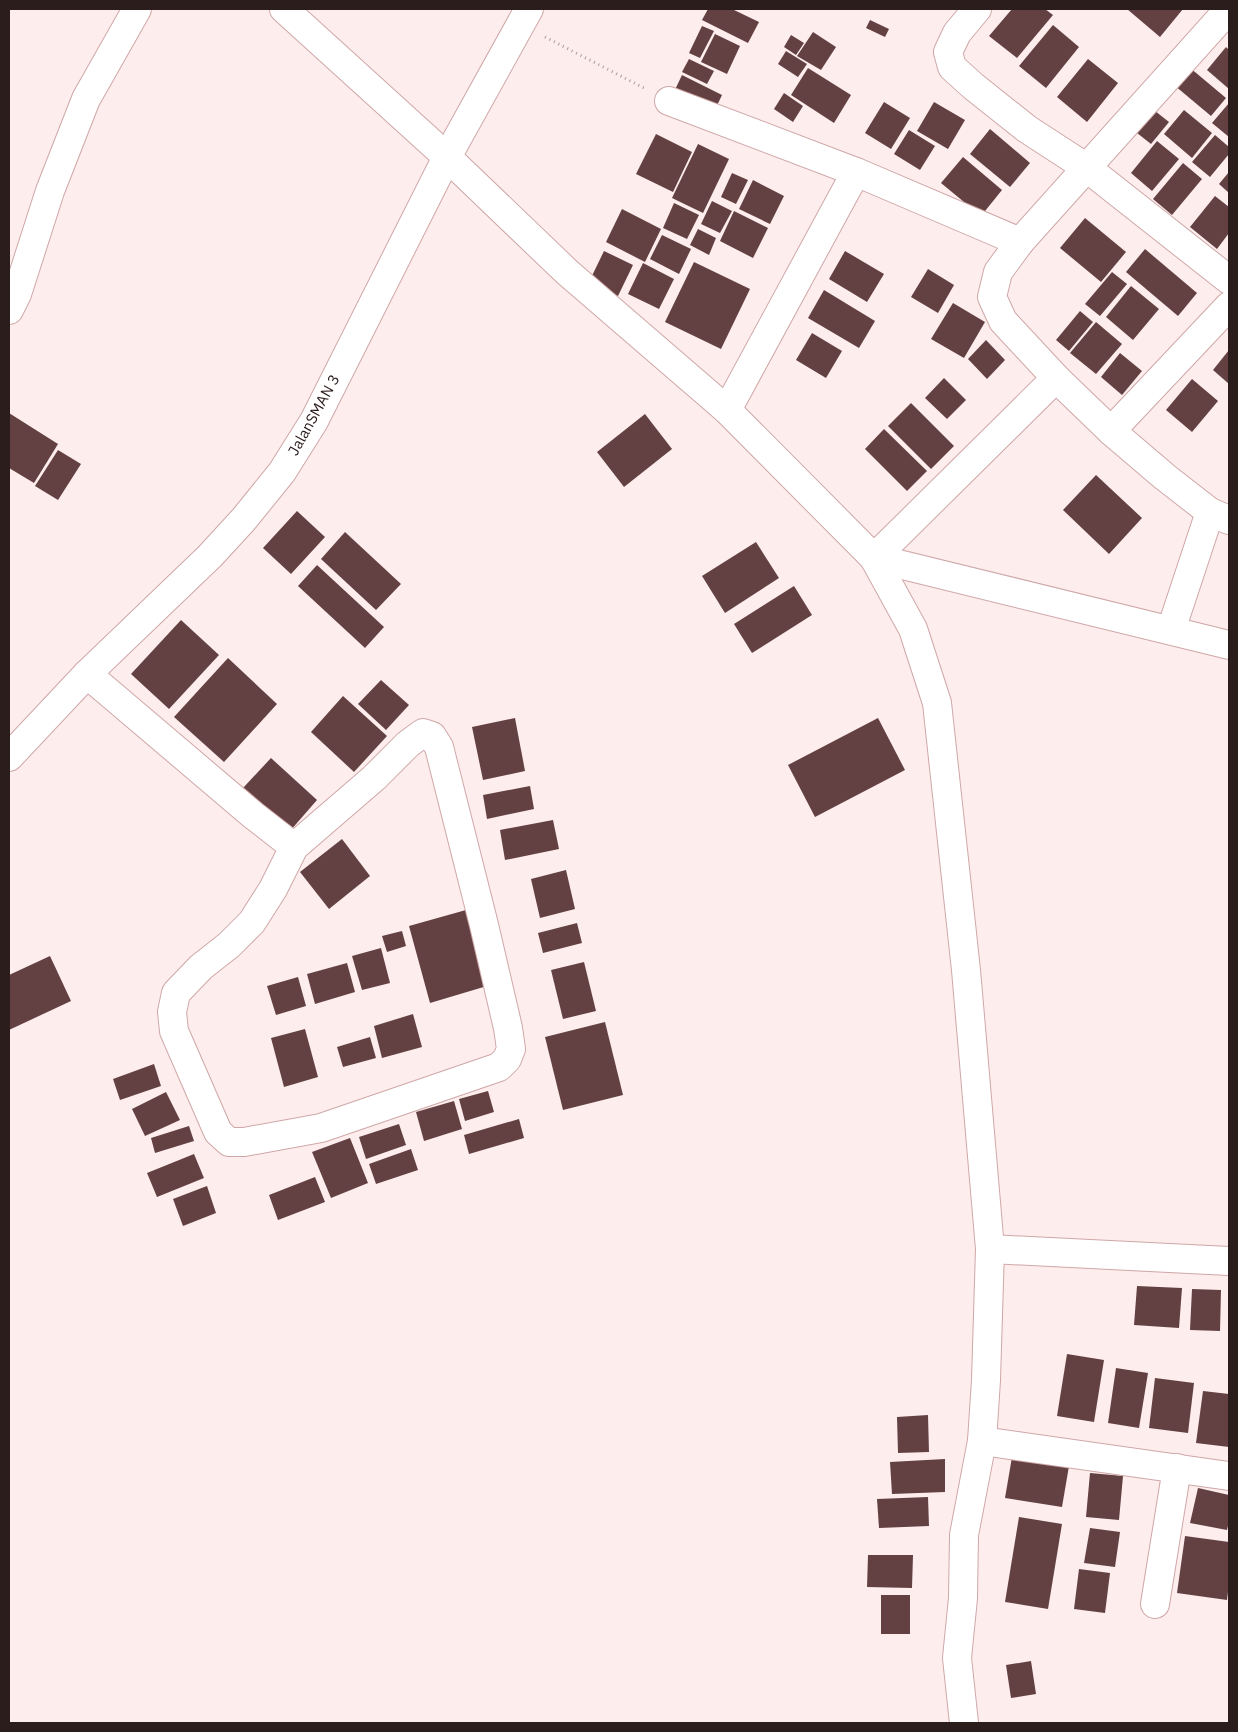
<svg xmlns="http://www.w3.org/2000/svg" width="1238" height="1732" viewBox="0 0 1238 1732" font-family="'IBM Plex Sans',sans-serif">
<style>
.building{fill:#634142}
.lines{fill:none;stroke-linecap:round;stroke-linejoin:round}
.minor-casing{stroke:#cfa7a7;stroke-width:30}
.path{stroke:#ac9c9c;stroke-width:3;stroke-dasharray:1 4;stroke-linecap:butt}
.minor{stroke:#fff;stroke-width:28}
.labels{text-anchor:middle;stroke-width:5;stroke-linejoin:round;paint-order:stroke}
.street-label{font-size:15px;fill:#2c1d1d;stroke:#fff}
</style>
<rect width="100%" height="100%" fill="#feeded"/>
<g class="building">
<path d="M708,9H732L759,22L748,43L702,20Z"/>
<path d="M1012,9H1045L1053,15L1017,58L989,36Z"/>
<path d="M1127,9H1183L1160,37Z"/>
<path d="M870,20L889,29L885,37L866,28Z"/>
<path d="M1053,25L1079,47L1046,88L1019,66Z"/>
<path d="M702,26L714,31L700,58L689,53Z"/>
<path d="M813,32L836,47L821,70L797,56Z"/>
<path d="M715,34L740,46L727,74L701,62Z"/>
<path d="M791,35L804,43L796,55L784,47Z"/>
<path d="M1226,47L1229,50V89L1207,70Z"/>
<path d="M786,51L807,64L798,77L778,64Z"/>
<path d="M689,59L714,71L707,84L682,72Z"/>
<path d="M1088,59L1118,83L1087,122L1057,97Z"/>
<path d="M1189,67L1226,98L1211,116L1174,85Z"/>
<path d="M808,68L851,95L834,123L791,95Z"/>
<path d="M682,75L722,95L713,114L673,94Z"/>
<path d="M784,93L803,106L793,122L774,109Z"/>
<path d="M884,102L910,118L891,149L865,133Z"/>
<path d="M934,102L965,120L948,149L917,131Z"/>
<path d="M1229,103V137L1212,123Z"/>
<path d="M1150,107L1169,122L1151,144L1132,129Z"/>
<path d="M1184,110L1212,133L1192,158L1164,134Z"/>
<path d="M990,129L1030,163L1010,187L970,154Z"/>
<path d="M909,130L935,146L920,170L894,154Z"/>
<path d="M656,134L692,152L673,192L636,174Z"/>
<path d="M1215,135L1229,147V154L1210,177L1192,162Z"/>
<path d="M1157,141L1179,159L1152,191L1131,173Z"/>
<path d="M698,144L729,159L703,213L672,198Z"/>
<path d="M963,157L1002,190L981,216L941,183Z"/>
<path d="M1183,163L1202,179L1172,215L1153,199Z"/>
<path d="M1229,172V193L1219,184Z"/>
<path d="M732,173L748,180L736,204L721,197Z"/>
<path d="M753,180L784,196L770,224L739,209Z"/>
<path d="M1215,196L1229,207V233L1217,249L1190,227Z"/>
<path d="M712,201L732,211L720,233L701,224Z"/>
<path d="M674,203L699,215L687,239L663,228Z"/>
<path d="M622,209L661,229L645,262L606,242Z"/>
<path d="M734,211L768,228L753,258L720,241Z"/>
<path d="M1085,218L1126,252L1101,282L1060,248Z"/>
<path d="M698,229L716,238L709,255L690,245Z"/>
<path d="M662,235L691,249L679,274L650,259Z"/>
<path d="M1145,249L1197,293L1178,316L1126,272Z"/>
<path d="M604,251L633,265L618,296L589,282Z"/>
<path d="M845,251L884,274L867,302L829,279Z"/>
<path d="M694,262L750,289L721,349L665,322Z"/>
<path d="M643,263L674,279L659,309L628,294Z"/>
<path d="M928,269L954,285L938,313L911,297Z"/>
<path d="M1112,272L1127,284L1100,316L1085,304Z"/>
<path d="M1131,286L1159,309L1133,340L1106,317Z"/>
<path d="M824,290L875,321L859,348L808,318Z"/>
<path d="M953,303L985,322L964,358L931,339Z"/>
<path d="M1080,311L1093,322L1069,351L1056,340Z"/>
<path d="M1096,322L1122,344L1096,374L1070,353Z"/>
<path d="M812,333L842,351L826,378L796,360Z"/>
<path d="M986,340L1005,360L987,379L968,359Z"/>
<path d="M1229,350V384L1213,370Z"/>
<path d="M1120,353L1142,371L1122,395L1101,377Z"/>
<path d="M944,378L966,400L947,419L925,398Z"/>
<path d="M1192,379L1218,401L1192,432L1166,410Z"/>
<path d="M911,403L954,446L931,469L888,426Z"/>
<path d="M9,413L58,444L34,483L9,468Z"/>
<path d="M645,414L672,449L624,487L597,452Z"/>
<path d="M884,429L927,471L907,491L865,449Z"/>
<path d="M58,450L81,464L58,500L35,486Z"/>
<path d="M1096,475L1142,518L1109,554L1063,510Z"/>
<path d="M297,511L325,537L291,574L263,548Z"/>
<path d="M345,532L401,584L376,610L321,559Z"/>
<path d="M756,542L779,578L725,613L702,576Z"/>
<path d="M317,565L384,627L365,648L298,586Z"/>
<path d="M794,586L812,615L752,653L734,624Z"/>
<path d="M181,620L219,655L169,709L131,674Z"/>
<path d="M228,658L277,704L224,762L174,717Z"/>
<path d="M381,680L409,705L386,730L358,704Z"/>
<path d="M343,696L387,736L354,772L311,732Z"/>
<path d="M515,718L525,771L483,780L472,727Z"/>
<path d="M878,718L905,770L815,817L788,765Z"/>
<path d="M271,758L317,800L290,831L243,788Z"/>
<path d="M530,786L534,809L487,819L483,795Z"/>
<path d="M553,820L559,849L505,860L500,830Z"/>
<path d="M342,839L370,876L329,909L300,872Z"/>
<path d="M566,870L575,909L540,918L531,879Z"/>
<path d="M466,910L487,986L430,1003L409,926Z"/>
<path d="M577,923L582,943L543,953L538,933Z"/>
<path d="M402,931L406,946L387,952L382,936Z"/>
<path d="M381,948L390,983L362,990L352,956Z"/>
<path d="M50,956L71,1001L9,1030V975Z"/>
<path d="M584,962L596,1011L563,1019L551,970Z"/>
<path d="M347,963L355,992L315,1004L307,974Z"/>
<path d="M298,977L306,1006L276,1015L267,986Z"/>
<path d="M413,1014L422,1047L382,1058L374,1026Z"/>
<path d="M605,1022L623,1095L563,1110L545,1037Z"/>
<path d="M305,1029L318,1077L284,1087L271,1038Z"/>
<path d="M370,1037L376,1058L343,1067L337,1047Z"/>
<path d="M154,1064L161,1086L120,1100L113,1079Z"/>
<path d="M488,1091L494,1112L465,1121L459,1099Z"/>
<path d="M166,1092L180,1120L145,1136L132,1109Z"/>
<path d="M454,1101L462,1129L424,1141L416,1112Z"/>
<path d="M519,1119L524,1138L469,1154L464,1135Z"/>
<path d="M399,1124L406,1145L366,1159L359,1137Z"/>
<path d="M189,1126L194,1141L155,1153L151,1138Z"/>
<path d="M350,1138L368,1183L331,1198L312,1152Z"/>
<path d="M411,1149L418,1170L376,1184L369,1164Z"/>
<path d="M194,1154L204,1178L157,1197L147,1173Z"/>
<path d="M315,1177L325,1202L278,1220L269,1195Z"/>
<path d="M207,1186L216,1213L183,1226L173,1199Z"/>
<path d="M1137,1286L1182,1288L1179,1328L1134,1325Z"/>
<path d="M1192,1289L1221,1290L1220,1331L1190,1330Z"/>
<path d="M1067,1354L1104,1360L1094,1422L1057,1416Z"/>
<path d="M1116,1368L1148,1373L1139,1428L1108,1423Z"/>
<path d="M1155,1378L1194,1383L1188,1433L1149,1428Z"/>
<path d="M1203,1391L1229,1394V1447L1196,1443Z"/>
<path d="M928,1415L929,1452L898,1453L897,1417Z"/>
<path d="M1012,1457L1069,1466L1062,1507L1005,1498Z"/>
<path d="M945,1459V1492L892,1494L890,1462Z"/>
<path d="M1090,1473L1123,1476L1119,1520L1086,1517Z"/>
<path d="M1198,1488L1229,1495V1522L1227,1530L1190,1523Z"/>
<path d="M928,1497L929,1526L879,1528L877,1499Z"/>
<path d="M1019,1517L1062,1524L1048,1609L1005,1602Z"/>
<path d="M1090,1528L1120,1532L1115,1567L1084,1563Z"/>
<path d="M1185,1536L1229,1542V1584L1227,1600L1177,1593Z"/>
<path d="M868,1555H913L912,1588L867,1587Z"/>
<path d="M1079,1569L1110,1573L1105,1613L1074,1609Z"/>
<rect x="881" y="1595" width="29" height="39"/>
<path d="M1031,1661L1036,1694L1011,1698L1006,1665Z"/>
</g>
<g class="lines">
<defs>
<g id="minor">
<path d="M284,9L447,157L567,272L727,410L874,558L913,629L937,703L966,970L990,1249L986,1380L982,1441L964,1535L963,1598L957,1658L964,1723"/>
<path d="M977,9L957,33L948,52L952,67L973,86L1027,129L1087,168L1229,280"/>
<path d="M1229,9L1020,242L998,272L992,297L1003,321L1056,378L1111,431L1165,477L1210,512L1229,520"/>
<path d="M669,101L856,172L1020,242"/>
<path d="M9,310L17,294L50,191L86,99L137,9"/>
<path d="M727,410L856,172"/>
<path d="M1111,431L1229,306"/>
<path d="M874,558L1229,645"/>
<path d="M874,558L1056,378"/>
<path d="M1171,630L1210,512"/>
<path d="M87,674L253,815L294,847"/>
<path d="M423,733L432,736L439,747L484,925L508,1028L511,1049L507,1059L499,1067L321,1128L244,1142H229L218,1132L174,1031L172,1012L176,993L201,967L229,945L252,922L273,889L294,847L374,778L408,744Z"/>
<path d="M9,757L87,674L210,556L244,519L282,472L314,421L447,157L529,9"/>
<path d="M990,1249L1229,1261"/>
<path d="M982,1441L1229,1476"/>
<path d="M1155,1604L1177,1468"/>
</g>
</defs>
<use href="#minor" class="minor-casing"/>
<path class="path" d="M545,37L644,88"/>
<use href="#minor" class="minor"/>
</g>
<g class="labels">
<g class="street-label">
<text transform="translate(314 415) rotate(-61)" y="5">JalanSMAN 3</text>
</g>
</g>
<rect width="1238" height="1732" fill="none" stroke="#2c1d1d" stroke-width="20"/>
</svg>
